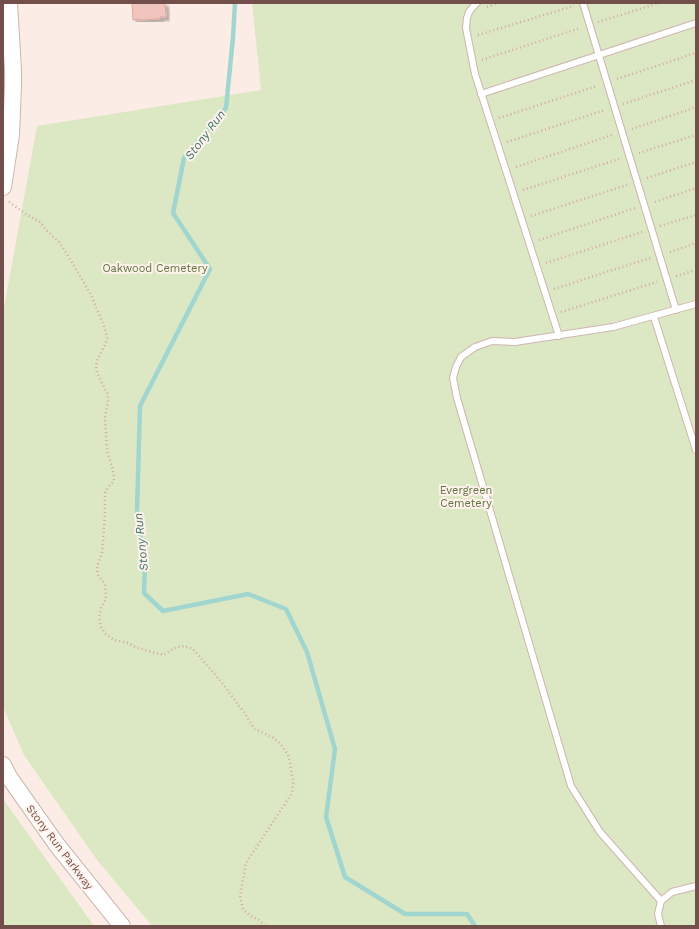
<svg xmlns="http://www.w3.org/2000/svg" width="699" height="929" viewBox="0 0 699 929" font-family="'Work Sans',sans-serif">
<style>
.green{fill:#dce8c4}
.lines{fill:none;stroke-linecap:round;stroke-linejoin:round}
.stream{stroke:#a1d5cf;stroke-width:4.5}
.building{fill:#efc5be;stroke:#e1a79f;filter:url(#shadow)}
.service-casing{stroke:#ceb5af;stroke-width:8}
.tertiary-casing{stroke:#ceb5af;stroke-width:18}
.path{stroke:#d4a8a1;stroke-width:2.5;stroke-dasharray:1 3;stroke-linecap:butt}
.service{stroke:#fff;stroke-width:6}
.tertiary{stroke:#fff;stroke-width:16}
.labels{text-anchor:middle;stroke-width:4;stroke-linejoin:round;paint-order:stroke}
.park-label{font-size:11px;fill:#5d7341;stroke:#fef2eb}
.street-label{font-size:11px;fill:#734f4c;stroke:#fef2eb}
.water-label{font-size:12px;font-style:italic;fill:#407872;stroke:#fef2eb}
</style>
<defs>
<filter id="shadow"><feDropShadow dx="3.5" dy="3.5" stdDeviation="1" flood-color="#0004"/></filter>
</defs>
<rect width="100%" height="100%" fill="#fbede5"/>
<g class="green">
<path d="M252,3H696V926H152L97,860L24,755L3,707V313L37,126L261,90Z"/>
<path d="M3,799L94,926H3Z"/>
</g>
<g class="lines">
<path class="stream" d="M235,3L233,37L226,108L184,158L173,213L210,269L140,406L137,512L145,567L144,593L163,611L248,594L286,609L307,652L335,749L326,817L345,877L405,914H467L475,926"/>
</g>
<path class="building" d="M132,3H165L166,17H160V19L138,20V19L133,20Z"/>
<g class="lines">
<defs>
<g id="service">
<path d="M477,3L473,7L469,12L467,18L466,28L475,74L559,336"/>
<path d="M583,3L676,310"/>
<path d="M481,94L696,23"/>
<path d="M654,317L696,450"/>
<path d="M661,901L672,892L696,886"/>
<path d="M661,926L658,914L661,901L600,832L571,786L457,398L453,378L456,367L461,357L475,347L492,341L515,342L613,327L696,304"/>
</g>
<g id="tertiary">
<path d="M3,187L11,135L13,86V70L9,3"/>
<path d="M3,765L9,777L57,845L122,926"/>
</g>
</defs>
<use href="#service" class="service-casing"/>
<use href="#tertiary" class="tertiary-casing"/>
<g class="path">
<path d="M487,7L498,3"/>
<path d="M598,22L659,3"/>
<path d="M478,35L574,6"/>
<path d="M482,60L580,28"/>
<path d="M617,79L696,53"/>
<path d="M623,104L696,80"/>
<path d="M499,118L597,86"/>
<path d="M632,129L696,107"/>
<path d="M507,142L605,110"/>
<path d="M639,153L696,135"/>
<path d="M516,167L612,135"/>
<path d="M647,178L696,162"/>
<path d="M523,190L619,159"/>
<path d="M9,202L26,214L40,222L48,232L59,242L67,254L91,295L104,326L107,338L105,345L98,358L96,366L97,373L108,395V402L105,417L107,451L113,470L114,481L108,487L105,493V514L102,553L98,564L97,570L98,575L105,584L106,599L101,608L99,618L101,627L106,634L114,640L128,643L137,648L164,655L174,648L185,646L193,649L223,684L239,706L245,713L251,724L255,729L272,737L280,743L288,755L290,762L293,783L292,793L246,863L240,896L243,909L249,915L259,920L265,926"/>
<path d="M655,202L696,188"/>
<path d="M531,216L627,185"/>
<path d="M660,226L696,215"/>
<path d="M539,240L635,208"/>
<path d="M670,252L696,243"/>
<path d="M546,263L642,232"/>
<path d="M676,276L696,270"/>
<path d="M554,289L650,258"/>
<path d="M561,312L657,282"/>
</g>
<use href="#service" class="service"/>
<use href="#tertiary" class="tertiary"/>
</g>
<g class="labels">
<g class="park-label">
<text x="155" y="272">Oakwood Cemetery</text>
<text x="466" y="494">Evergreen<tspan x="466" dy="13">Cemetery</tspan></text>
</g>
<g class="street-label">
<text transform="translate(60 847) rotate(53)" y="4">Stony Run Parkway</text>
</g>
<g class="water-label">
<text transform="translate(205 135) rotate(-53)" y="4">Stony Run</text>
<text transform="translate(141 542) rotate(-96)" y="4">Stony Run</text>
</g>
</g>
<rect width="699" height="929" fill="none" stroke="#734f4c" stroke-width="8"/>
</svg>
